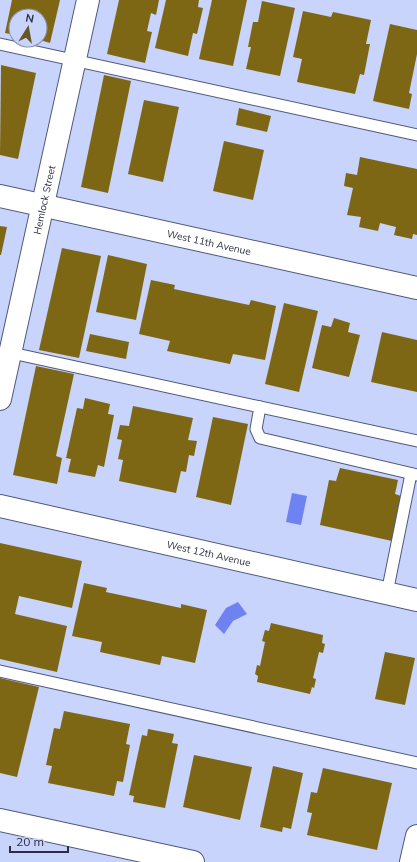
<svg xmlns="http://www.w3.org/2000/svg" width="417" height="862" viewBox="0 0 417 862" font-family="Mulish,sans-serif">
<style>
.water{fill:#6e83f1}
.building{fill:#7d6714}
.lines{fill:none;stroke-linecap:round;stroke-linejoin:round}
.service-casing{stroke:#50597b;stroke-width:13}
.minor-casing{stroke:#50597b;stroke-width:24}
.tertiary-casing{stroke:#50597b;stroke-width:24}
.service{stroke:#fff;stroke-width:11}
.minor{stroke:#fff;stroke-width:22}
.tertiary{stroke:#fff;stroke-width:22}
.labels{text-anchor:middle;stroke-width:4;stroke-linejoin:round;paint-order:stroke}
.street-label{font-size:10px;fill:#2a2e3e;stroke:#c8d4fc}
</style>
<rect width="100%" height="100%" fill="#c8d4fc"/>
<g class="water">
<path d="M292,493L307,496L301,525L286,522Z"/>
<path d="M238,602L247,614L233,621L224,634L215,625L226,608Z"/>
</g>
<g class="building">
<path d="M12,0H60L50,43L40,40V16H16V35L5,33Z"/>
<path d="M119,0H159L156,15L151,13L147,31L152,32L145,63L107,54Z"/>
<path d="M166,0H199L198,7L203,8L197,34L193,33L188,56L155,48Z"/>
<path d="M212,0H247L233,66L199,59Z"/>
<path d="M262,1L295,8L280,76L246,69L251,47H248L253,22H258Z"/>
<path d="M303,11L331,17L333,12L371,20L366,44H370L364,75L360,74L355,94L297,82L302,59L293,57Z"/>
<path d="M390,24L417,30V54L409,93L412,94L409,109L373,101Z"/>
<path d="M1,65L36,73L18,159L0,155Z"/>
<path d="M104,75L131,81L108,193L81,187Z"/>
<path d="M144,100L179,107L163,182L128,174Z"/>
<path d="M239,108L271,116L267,132L236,125Z"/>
<path d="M224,141L264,150L253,200L213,191Z"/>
<path d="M360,157L417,169V235L413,234L412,239L394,235L396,227L380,223L378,231L359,227L361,217L347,215L353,188L344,186L346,173L357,175Z"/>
<path d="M0,226L7,227L1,255H0Z"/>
<path d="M62,248L101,256L79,358L39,350Z"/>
<path d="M108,255L147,264L136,320L96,312Z"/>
<path d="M151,280L175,285L174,289L249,305L251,300L276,306L265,360L233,354L230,364L167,351L170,341L139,334Z"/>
<path d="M284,303L318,311L299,392L265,384Z"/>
<path d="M334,318L350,323L348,332L360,335L349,377L312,368L322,325L331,327Z"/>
<path d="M382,332L417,340V392L371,382Z"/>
<path d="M90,334L129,342L126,359L86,351Z"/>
<path d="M36,366L74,374L56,456L62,458L57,484L13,475Z"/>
<path d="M85,398L110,404L108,414L114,415L104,467L98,465L95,477L68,472L71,459L66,458L77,408L83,409Z"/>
<path d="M133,406L193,418L188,440L197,441L194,456L189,455L186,472L181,471L176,493L119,481L123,460L118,459L122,440L117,439L120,425L129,426Z"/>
<path d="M213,417L248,424L231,505L196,497Z"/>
<path d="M340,468L398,480L395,494L401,496L392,541L320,525L329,480L336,481Z"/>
<path d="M0,543L82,561L72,608L19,596L15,614L67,626L57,672L0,659Z"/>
<path d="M84,583L107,588L106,592L181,608V604L207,610L195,663L162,656L160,665L100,652L102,642L72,636Z"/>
<path d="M271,623L323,635L322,643L325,644L323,653L319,652L313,678L316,679L314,688L312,687L310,694L257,682L258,676L255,674L257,665L260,666L265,642L262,641L265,630L269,631Z"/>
<path d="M385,652L415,658L405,705L375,699Z"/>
<path d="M0,678L39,687L17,777L0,773Z"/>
<path d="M64,711L130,724L126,744L130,745L123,782L117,781L114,796L48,783L52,766L46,765L54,728L60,729Z"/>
<path d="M148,729L174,734L172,743L178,744L165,808L133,802L134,796L129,795L142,735L147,736Z"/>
<path d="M194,755L252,767L240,820L183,807Z"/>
<path d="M273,766L303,773L291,829L283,827L282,832L260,827Z"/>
<path d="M323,768L392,783L377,850L307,835L312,813L307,812L311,792L317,793Z"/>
</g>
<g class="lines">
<defs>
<g id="service">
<path d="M0,44L417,135"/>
<path d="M7,352L417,441"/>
<path d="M260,407L256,429L260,438L417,475"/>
<path d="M387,593L411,474"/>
<path d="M0,671L417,763"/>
</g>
<g id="minor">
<path id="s1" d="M0,196L417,288"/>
<path d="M0,820L193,862"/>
<path d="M411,862L417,836"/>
</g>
<g id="tertiary">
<path id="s2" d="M0,399L88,0"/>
<path id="s3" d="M0,506L417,600"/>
</g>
</defs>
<use href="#service" class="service-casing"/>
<use href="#minor" class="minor-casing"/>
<use href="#tertiary" class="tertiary-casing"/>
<use href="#service" class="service"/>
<use href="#minor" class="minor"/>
<use href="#tertiary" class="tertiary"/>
</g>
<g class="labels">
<g class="street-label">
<text dy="4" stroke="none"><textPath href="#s2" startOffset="204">Hemlock Street</textPath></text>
<text dy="4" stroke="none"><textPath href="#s1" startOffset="214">West 11th Avenue</textPath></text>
<text dy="4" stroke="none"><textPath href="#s3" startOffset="214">West 12th Avenue</textPath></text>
</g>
</g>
<g transform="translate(28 28) rotate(11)"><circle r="19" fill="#c8d4fc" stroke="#8992b0"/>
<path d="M0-3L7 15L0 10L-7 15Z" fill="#655623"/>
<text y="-6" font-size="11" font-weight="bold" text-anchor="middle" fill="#2a2e3e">N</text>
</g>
<path d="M10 846v6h58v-6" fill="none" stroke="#2a2e3e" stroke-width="2"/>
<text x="16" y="846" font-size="12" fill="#2a2e3e" stroke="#c8d4fc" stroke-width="3" paint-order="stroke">20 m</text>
</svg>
